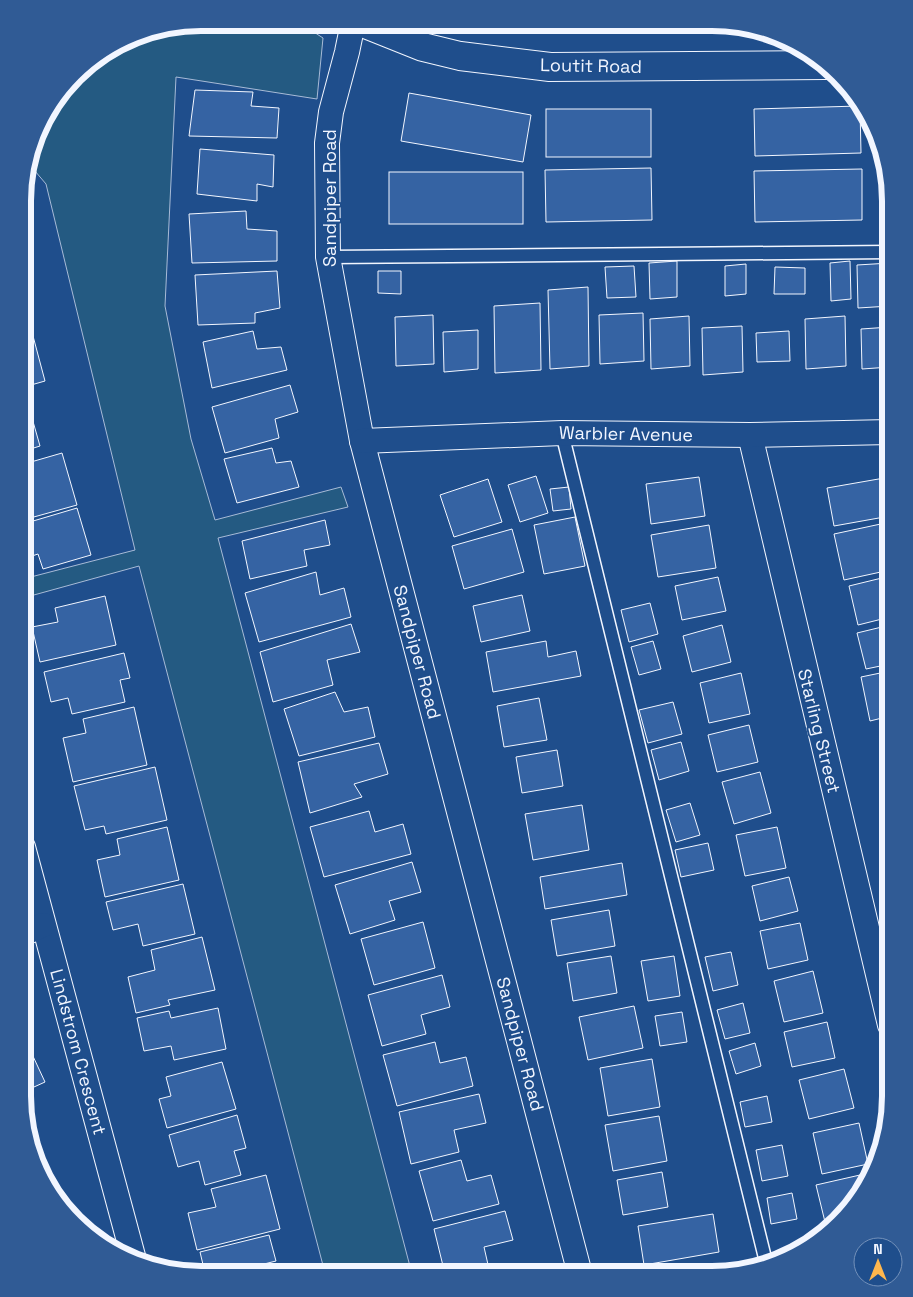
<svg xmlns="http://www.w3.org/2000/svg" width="913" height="1297" viewBox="0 0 913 1297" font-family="'Space Grotesk',sans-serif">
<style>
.green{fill:#245a82;stroke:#a8bbd7}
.building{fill:#3563a3;stroke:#f2f6ff}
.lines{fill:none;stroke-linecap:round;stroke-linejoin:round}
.lane-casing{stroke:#f2f6ff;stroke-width:15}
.street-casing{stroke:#f2f6ff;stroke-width:26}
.secondary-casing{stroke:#f2f6ff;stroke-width:30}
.lane{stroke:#1f4e8c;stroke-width:12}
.street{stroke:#1f4e8c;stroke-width:24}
.secondary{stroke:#1f4e8c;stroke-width:28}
.labels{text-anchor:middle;stroke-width:4;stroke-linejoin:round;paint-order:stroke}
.street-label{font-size:18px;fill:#f2f6ff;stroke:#1f4e8c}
.rim{fill:none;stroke:#f2f6ff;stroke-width:6}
</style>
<rect width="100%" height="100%" fill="#1f4e8c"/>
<path class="green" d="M201,23H300L323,38L317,99L176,77L165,306L191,439L215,520L341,487L348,507L218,538L412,1274L325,1273L139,566L23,598V579L135,550L46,184L29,164L46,112L84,67L144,32Z"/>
<g class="building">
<path d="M195,90L253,92L251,106L279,108L277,138L189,136Z"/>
<path d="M409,93L531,115L523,162L401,141Z"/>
<path d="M859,106L860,108L861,153L755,156L754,109Z"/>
<rect x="546" y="109" width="105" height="48"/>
<path d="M200,149L274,155L273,187L257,184V201L197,194Z"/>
<path d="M651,168L652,220L546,222L545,170Z"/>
<path d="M862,169V220L755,222L754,171Z"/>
<rect x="389" y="172" width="134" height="52"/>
<path d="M885,178L890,201V220H885Z"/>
<path d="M246,211L247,229L277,231V261L192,263L189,214Z"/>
<path d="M677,261V297L650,299L649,263Z"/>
<path d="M850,261L851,299L831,301L830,263Z"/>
<path d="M890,263V306L858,308L857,265Z"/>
<path d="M746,264V294L725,296V266Z"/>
<path d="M634,266L636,297L607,298L605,267Z"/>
<path d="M775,267L805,268V294H774Z"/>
<path d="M277,271L280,308L255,313V323L198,325L195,275Z"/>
<path d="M378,271H401V294L378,293Z"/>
<path d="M588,287L589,366L550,369L548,290Z"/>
<path d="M540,303L541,370L495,373L494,306Z"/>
<path d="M643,313L644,361L600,364L599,315Z"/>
<path d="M433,315L434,364L396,366L395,317Z"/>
<path d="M689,316L690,366L651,369L650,319Z"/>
<path d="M845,316L846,366L806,369L805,319Z"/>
<path d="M742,326L743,372L703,375L702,328Z"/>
<path d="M890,327V367L862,369L861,329Z"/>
<path d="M478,330V369L444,372L443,332Z"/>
<path d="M253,331L257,349L281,347L287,370L212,388L203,342Z"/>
<path d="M789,331L790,361L757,362L756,333Z"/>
<path d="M33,336L45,381L24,387V339Z"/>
<path d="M290,385L298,412L275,419L279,438L225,453L212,407Z"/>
<path d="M28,404L40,446L24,451V406Z"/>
<path d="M272,448L276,463L291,461L299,487L237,503L224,459Z"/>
<path d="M62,453L77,505L23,520L24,464Z"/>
<path d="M536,476L548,513L520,522L508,485Z"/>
<path d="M699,477L705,516L651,524L646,484Z"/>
<path d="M890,477V516L834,526L827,488Z"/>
<path d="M488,479L502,522L454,537L440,495Z"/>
<path d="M569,487L571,509L553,511L550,489Z"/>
<path d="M77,508L91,555L43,569L38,554L23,559V524Z"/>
<path d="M575,517L585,566L544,574L534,525Z"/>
<path d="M325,520L330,545L304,550L307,566L250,579L242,541Z"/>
<path d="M890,522V570L844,580L834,534Z"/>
<path d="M709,525L716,568L658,577L651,535Z"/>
<path d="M512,529L524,572L464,589L452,546Z"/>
<path d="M316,572L320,595L344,588L351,617L259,642L245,593Z"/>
<path d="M890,576V617L858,625L849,586Z"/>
<path d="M718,577L726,611L682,620L675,586Z"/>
<path d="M522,595L530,631L481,642L473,606Z"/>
<path d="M105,596L116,645L40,662L32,627L58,622L55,608Z"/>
<path d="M650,603L658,634L629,642L621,610Z"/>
<path d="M351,624L360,652L327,660L333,685L273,702L260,652Z"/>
<path d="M722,625L731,662L692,672L683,636Z"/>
<path d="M890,625V664L866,669L857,633Z"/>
<path d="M546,641L548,657L576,651L581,676L493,692L486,652Z"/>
<path d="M653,641L661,669L639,675L631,647Z"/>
<path d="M124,653L130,678L120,680L125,702L72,714L68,698L51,702L44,672Z"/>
<path d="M890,671V716L870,721L861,677Z"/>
<path d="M741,673L750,714L709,723L700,683Z"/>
<path d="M335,692L344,712L368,707L375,737L299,756L284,709Z"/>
<path d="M539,698L547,740L504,747L497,706Z"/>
<path d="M673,702L682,734L648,743L639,710Z"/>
<path d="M134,707L147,765L73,782L63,738L86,733L83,719Z"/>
<path d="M749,725L758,762L717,772L708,735Z"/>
<path d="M890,725V763L882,727Z"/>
<path d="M681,742L689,771L659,780L651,750Z"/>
<path d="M379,743L388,774L354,784L362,797L310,813L298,762Z"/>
<path d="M557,750L563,786L522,793L516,757Z"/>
<path d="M155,767L167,820L106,834L104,826L85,830L74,786Z"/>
<path d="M760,772L771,813L734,824L722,782Z"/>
<path d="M690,803L700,835L676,842L666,810Z"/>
<path d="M582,805L589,850L533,860L525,814Z"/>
<path d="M369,811L375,832L403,824L411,854L324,877L310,827Z"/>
<path d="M167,827L179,880L105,897L97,860L120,855L117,839Z"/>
<path d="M777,827L786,868L745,876L736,835Z"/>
<path d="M708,843L714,870L681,877L675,850Z"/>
<path d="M412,862L421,892L389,901L395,920L350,934L335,885Z"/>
<path d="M622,863L627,895L545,909L540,877Z"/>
<path d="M789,877L798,911L760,921L752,886Z"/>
<path d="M183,884L195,934L143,946L138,924L113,930L106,902Z"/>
<path d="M609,910L615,946L557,956L551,920Z"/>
<path d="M423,922L435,968L374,985L361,939Z"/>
<path d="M800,923L808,960L768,969L760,931Z"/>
<path d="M202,937L215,990L168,1000L170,1005L136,1013L128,977L155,970L151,950Z"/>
<path d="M731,952L738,985L713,991L705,957Z"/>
<path d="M611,956L617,993L573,1001L567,963Z"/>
<path d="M674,956L680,996L648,1001L641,961Z"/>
<path d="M813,971L823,1013L784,1022L774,981Z"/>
<path d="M442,975L450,1007L421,1015L426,1034L382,1046L368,995Z"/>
<path d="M743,1003L750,1033L725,1039L717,1010Z"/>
<path d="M634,1006L643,1048L588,1060L579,1017Z"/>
<path d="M218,1008L226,1049L174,1060L171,1046L144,1051L137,1018L169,1011L171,1018Z"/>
<path d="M682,1012L687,1042L660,1046L655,1016Z"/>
<path d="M827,1022L835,1058L792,1067L784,1032Z"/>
<path d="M25,1039L45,1082L23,1092V1040Z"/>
<path d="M435,1042L440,1063L466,1057L473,1086L397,1106L383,1055Z"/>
<path d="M755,1043L761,1066L736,1074L729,1051Z"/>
<path d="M652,1059L660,1107L608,1116L600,1068Z"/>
<path d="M222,1062L236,1109L167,1128L159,1099L171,1096L166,1077Z"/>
<path d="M844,1069L854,1108L809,1119L799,1080Z"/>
<path d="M479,1094L486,1123L454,1130L459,1152L411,1164L399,1112Z"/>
<path d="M767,1096L772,1122L745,1127L740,1102Z"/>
<path d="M237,1115L246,1148L234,1151L241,1175L205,1185L199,1161L178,1167L169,1135Z"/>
<path d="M659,1116L667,1161L613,1171L605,1125Z"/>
<path d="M859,1123L868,1164L822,1174L813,1133Z"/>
<path d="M782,1145L788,1176L762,1181L756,1150Z"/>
<path d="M461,1160L467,1181L491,1175L499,1204L433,1221L419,1171Z"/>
<path d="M662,1172L668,1207L623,1215L617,1180Z"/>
<path d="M266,1175L280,1229L197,1250L188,1213L216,1207L211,1189Z"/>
<path d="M860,1175L863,1188L860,1195L832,1220L825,1222L816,1185Z"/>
<path d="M792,1193L797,1219L771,1224L767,1198Z"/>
<path d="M505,1211L513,1240L484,1247L489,1269L471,1274H445L434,1229Z"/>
<path d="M713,1214L719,1252L644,1265L638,1226Z"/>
<path d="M269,1235L276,1261L264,1264L266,1273H205L200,1252Z"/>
</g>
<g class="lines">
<defs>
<g id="lane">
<path d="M328,257L890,252"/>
<path d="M562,433L766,1262"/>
</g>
<g id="street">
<path d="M353,23L347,52L331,112L327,143L328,257L362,441L580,1274"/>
<path d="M750,435L890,1025"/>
<path d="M362,441L562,433L750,435L890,432"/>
<path d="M23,847L133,1256"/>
<path d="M23,934L43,925"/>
</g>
<path id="secondary" d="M363,23L423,47L460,56L550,67L825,65"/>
</defs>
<use href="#lane" class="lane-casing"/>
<use href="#street" class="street-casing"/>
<use href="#secondary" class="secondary-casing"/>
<use href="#lane" class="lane"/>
<use href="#street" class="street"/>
<use href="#secondary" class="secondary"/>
</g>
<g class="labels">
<g class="street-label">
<text transform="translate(591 66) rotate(1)" y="6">Loutit Road</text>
<text transform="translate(330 198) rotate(-90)" y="6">Sandpiper Road</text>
<text transform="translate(626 434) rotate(1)" y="6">Warbler Avenue</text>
<text transform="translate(417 652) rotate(75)" y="6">Sandpiper Road</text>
<text transform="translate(819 731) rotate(76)" y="6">Starling Street</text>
<text transform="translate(520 1044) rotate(75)" y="6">Sandpiper Road</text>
<text transform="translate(78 1052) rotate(75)" y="6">Lindstrom Crescent</text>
</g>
</g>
<path d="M0 0H913V1297H0ZM201 31H712A170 170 0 0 1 882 201V1096A170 170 0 0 1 712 1266H201A170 170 0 0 1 31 1096V201A170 170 0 0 1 201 31Z" fill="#305b95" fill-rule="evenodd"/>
<path class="rim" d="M201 31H712A170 170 0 0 1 882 201V1096A170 170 0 0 1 712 1266H201A170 170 0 0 1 31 1096V201A170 170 0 0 1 201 31Z"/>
<g transform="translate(878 1262)"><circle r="24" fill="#1f4e8c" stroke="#7391ba"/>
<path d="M0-4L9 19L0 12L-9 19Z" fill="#ffb74d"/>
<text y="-8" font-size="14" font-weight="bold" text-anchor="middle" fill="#f2f6ff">N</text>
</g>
</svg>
